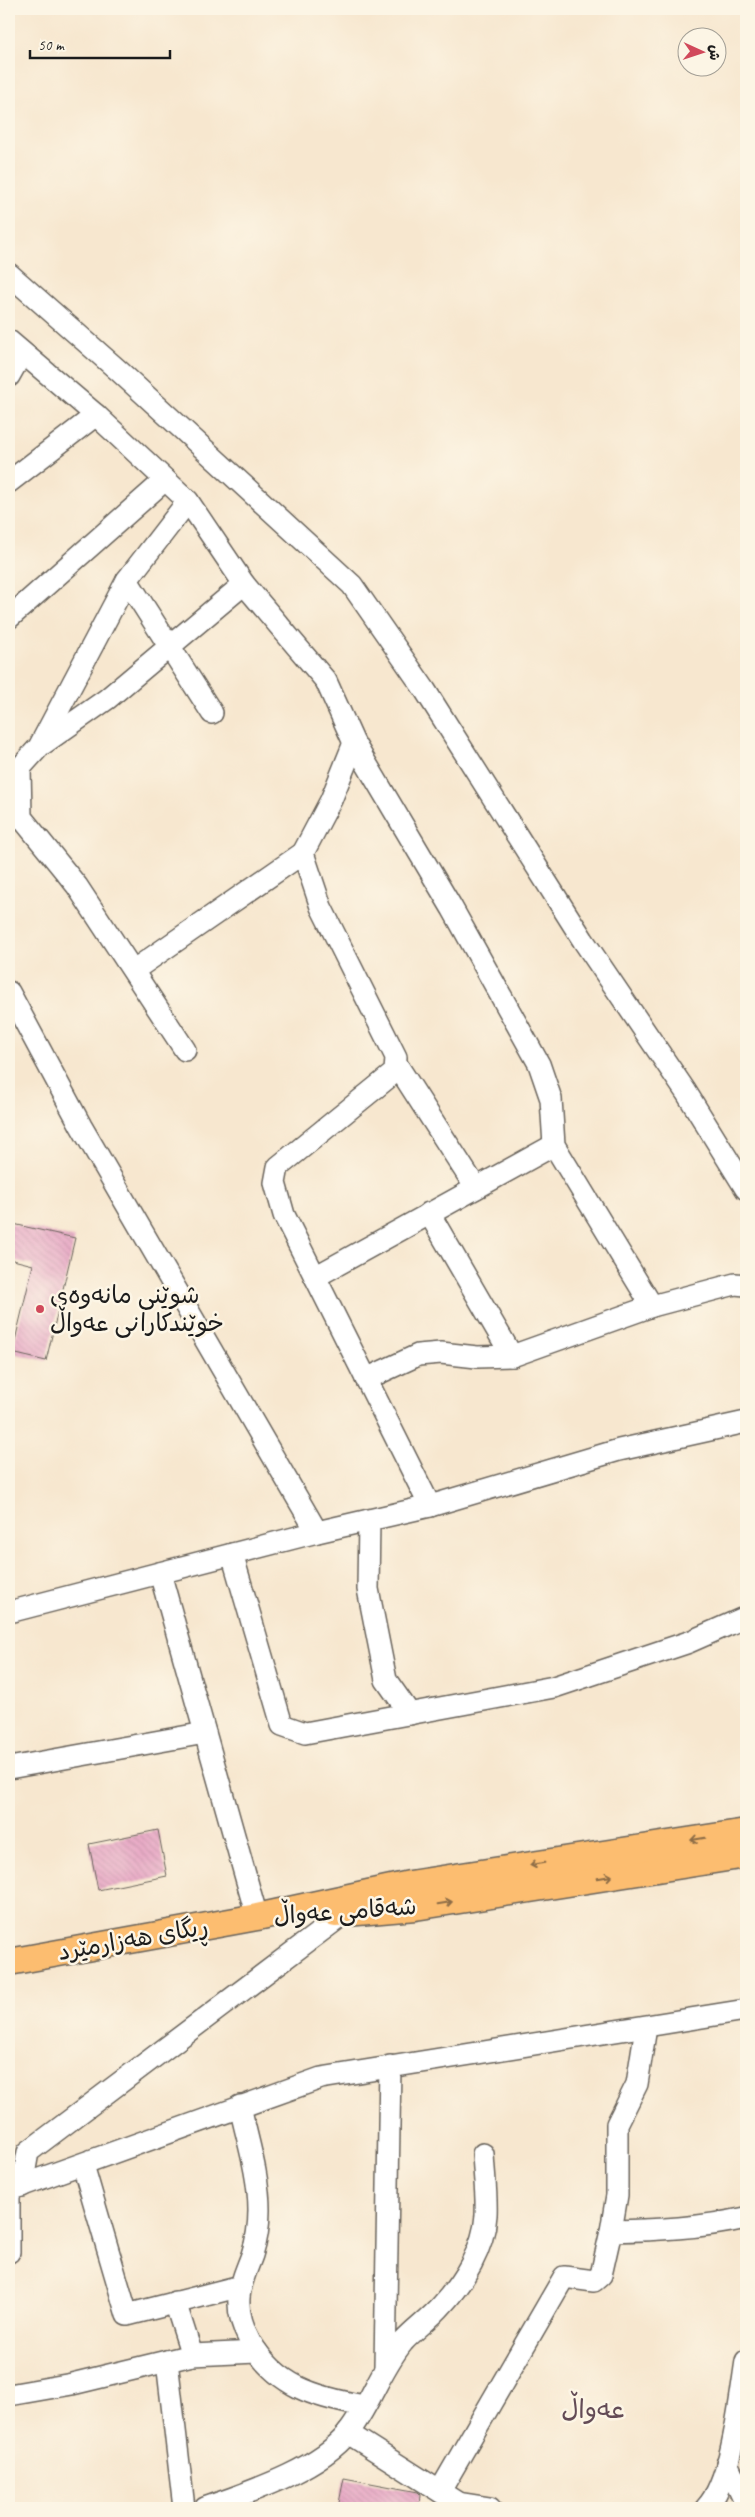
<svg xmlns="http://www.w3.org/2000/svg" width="755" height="2517" viewBox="0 0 755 2517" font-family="Caveat,'Playpen Sans Arabic',sans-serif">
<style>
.building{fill:url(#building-back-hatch)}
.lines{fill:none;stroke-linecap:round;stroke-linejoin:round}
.minor-casing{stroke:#69635b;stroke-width:24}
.major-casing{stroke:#69635b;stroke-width:29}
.minor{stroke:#fff;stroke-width:21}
.major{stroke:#fcbd6f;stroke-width:26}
.oneway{stroke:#8c6c46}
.poi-dot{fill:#d1495b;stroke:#fcf5e5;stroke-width:2}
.labels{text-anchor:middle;stroke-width:5;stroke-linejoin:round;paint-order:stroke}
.poi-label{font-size:24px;fill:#1c1c1c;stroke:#fcf5e5;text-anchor:start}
.street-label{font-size:24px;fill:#1c1c1c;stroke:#fcf5e5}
.quarter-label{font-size:26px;fill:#634b56;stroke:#fcf5e5}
</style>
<defs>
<pattern id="building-back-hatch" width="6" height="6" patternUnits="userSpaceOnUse" patternTransform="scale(1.25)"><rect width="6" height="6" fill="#e6a3c3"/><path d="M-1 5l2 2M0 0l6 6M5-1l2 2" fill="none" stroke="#c58ca7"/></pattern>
</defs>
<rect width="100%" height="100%" fill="#fcf5e5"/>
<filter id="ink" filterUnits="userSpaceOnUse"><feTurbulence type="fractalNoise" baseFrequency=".02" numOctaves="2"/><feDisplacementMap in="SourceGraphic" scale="10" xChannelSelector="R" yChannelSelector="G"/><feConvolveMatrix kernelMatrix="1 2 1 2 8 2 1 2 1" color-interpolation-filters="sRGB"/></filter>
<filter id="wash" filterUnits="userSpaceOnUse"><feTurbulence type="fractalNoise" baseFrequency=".0096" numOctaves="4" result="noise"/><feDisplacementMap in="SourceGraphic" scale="20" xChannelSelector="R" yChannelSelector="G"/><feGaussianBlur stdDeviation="1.12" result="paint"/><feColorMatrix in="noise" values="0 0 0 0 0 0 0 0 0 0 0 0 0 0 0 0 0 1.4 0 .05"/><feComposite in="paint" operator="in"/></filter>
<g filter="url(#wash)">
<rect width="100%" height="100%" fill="#f7e7cf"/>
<g id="blocks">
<g class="building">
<path d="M9,1223L75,1238L46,1361L12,1353L33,1265L9,1259Z"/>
<path d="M158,1830L167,1876L98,1890L89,1844Z"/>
<path d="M344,2478L418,2492L420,2494L419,2508H338Z"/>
</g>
</g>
</g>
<g filter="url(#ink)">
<use href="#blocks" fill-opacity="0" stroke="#69635b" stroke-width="1"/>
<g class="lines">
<defs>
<g id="minor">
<path d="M9,274L119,371L352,585L425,690L583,940L686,1092L746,1189"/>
<path d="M9,341L96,415L188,501L244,584L326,681L354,743L452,908L539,1064L551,1099L554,1145L652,1306"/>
<path d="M9,376L22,353"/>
<path d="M9,482L96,415"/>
<path d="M127,580L212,713"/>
<path d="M9,618L165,480"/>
<path d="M354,743L331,800L303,853L321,907L396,1057L395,1072L278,1167L275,1183L284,1215L430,1506"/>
<path d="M43,744L107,699L244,584"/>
<path d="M134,970L303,853"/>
<path d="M9,992L81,1126L317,1532"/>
<path d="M185,1050L77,886L21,817L20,768L39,747L127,580L188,501"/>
<path d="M397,1065L476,1188"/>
<path d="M429,1213L512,1356"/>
<path d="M315,1277L554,1145"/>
<path d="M366,1379L418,1355L441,1353L477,1357L512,1356L652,1306L735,1284L746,1285"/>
<path d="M369,1520L368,1589L386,1680L410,1714"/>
<path d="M232,1554L282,1725L305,1733L554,1687L689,1642L746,1617"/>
<path d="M160,1573L257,1917"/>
<path d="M9,1612L317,1532L430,1506L619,1450L746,1422"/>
<path d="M9,1768L205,1733"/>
<path d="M240,2106C247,2139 259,2175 259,2210C259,2225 257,2240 252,2255C247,2269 240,2282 239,2298C238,2313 243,2328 250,2341C277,2387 315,2397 364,2406"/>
<path d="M83,2165L127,2315L241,2286"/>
<path d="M22,2186L28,2152L345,1913"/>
<path d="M9,2190L321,2078L746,2010"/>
<path d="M611,2231L617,2195V2124L637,2084L646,2027"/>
<path d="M9,2252V2190"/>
<path d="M175,2302L192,2355"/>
<path d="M167,2361L184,2508"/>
<path d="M385,2367L390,2066"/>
<path d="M9,2395L72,2384L192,2355L257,2352"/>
<path d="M348,2433L458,2503L490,2508"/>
<path d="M727,2463L746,2504"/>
<path d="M440,2491L564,2277L594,2281L601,2275L611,2231C657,2230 701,2228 746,2218"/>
<path d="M205,2508C249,2492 318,2470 348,2433C370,2405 380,2370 403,2342C415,2329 430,2319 442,2305C464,2281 484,2248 486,2215C487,2195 484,2174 483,2154"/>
<path d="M706,2508C732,2481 740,2399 746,2361"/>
</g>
<g id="major">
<path d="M335,1914L415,1907L746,1855"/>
<path d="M9,1962L257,1917L410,1884L746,1832"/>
</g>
</defs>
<use href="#minor" class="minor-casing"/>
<use href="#major" class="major-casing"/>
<use href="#minor" class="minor"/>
<use href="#major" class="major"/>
</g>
<defs><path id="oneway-shaft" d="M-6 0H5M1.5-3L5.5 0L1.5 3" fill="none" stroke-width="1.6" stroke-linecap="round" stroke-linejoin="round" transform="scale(1.25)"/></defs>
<g class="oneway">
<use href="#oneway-shaft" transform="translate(698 1839) rotate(171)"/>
<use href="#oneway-shaft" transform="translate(537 1864) rotate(171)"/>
<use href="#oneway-shaft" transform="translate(605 1877) rotate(-9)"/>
<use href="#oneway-shaft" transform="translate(445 1903) rotate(-9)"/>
</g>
</g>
<circle class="poi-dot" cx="40" cy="1309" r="5"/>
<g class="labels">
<g class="poi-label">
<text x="50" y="1303">شوێنی مانەوەی<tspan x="50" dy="28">خوێندکارانی عەواڵ</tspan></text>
</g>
<g class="street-label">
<text transform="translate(345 1911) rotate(-4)" y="8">شەقامی عەواڵ</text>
<text transform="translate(133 1939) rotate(-10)" y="8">ڕیگای هەزارمێرد</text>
</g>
<g class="quarter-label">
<text x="593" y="2418">عەواڵ</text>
</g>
</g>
<rect width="755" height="2517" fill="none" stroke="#fcf5e5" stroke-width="30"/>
<g transform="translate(702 52) rotate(93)"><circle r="24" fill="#fcf5e5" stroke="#a29e95"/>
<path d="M0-4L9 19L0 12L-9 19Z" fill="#d1495b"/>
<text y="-8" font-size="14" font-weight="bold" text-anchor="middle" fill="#1c1c1c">ش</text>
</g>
<path d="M30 50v8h140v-8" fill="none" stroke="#1c1c1c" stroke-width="2.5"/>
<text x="38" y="50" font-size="15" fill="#1c1c1c" stroke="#fcf5e5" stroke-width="4" paint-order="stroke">50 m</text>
</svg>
